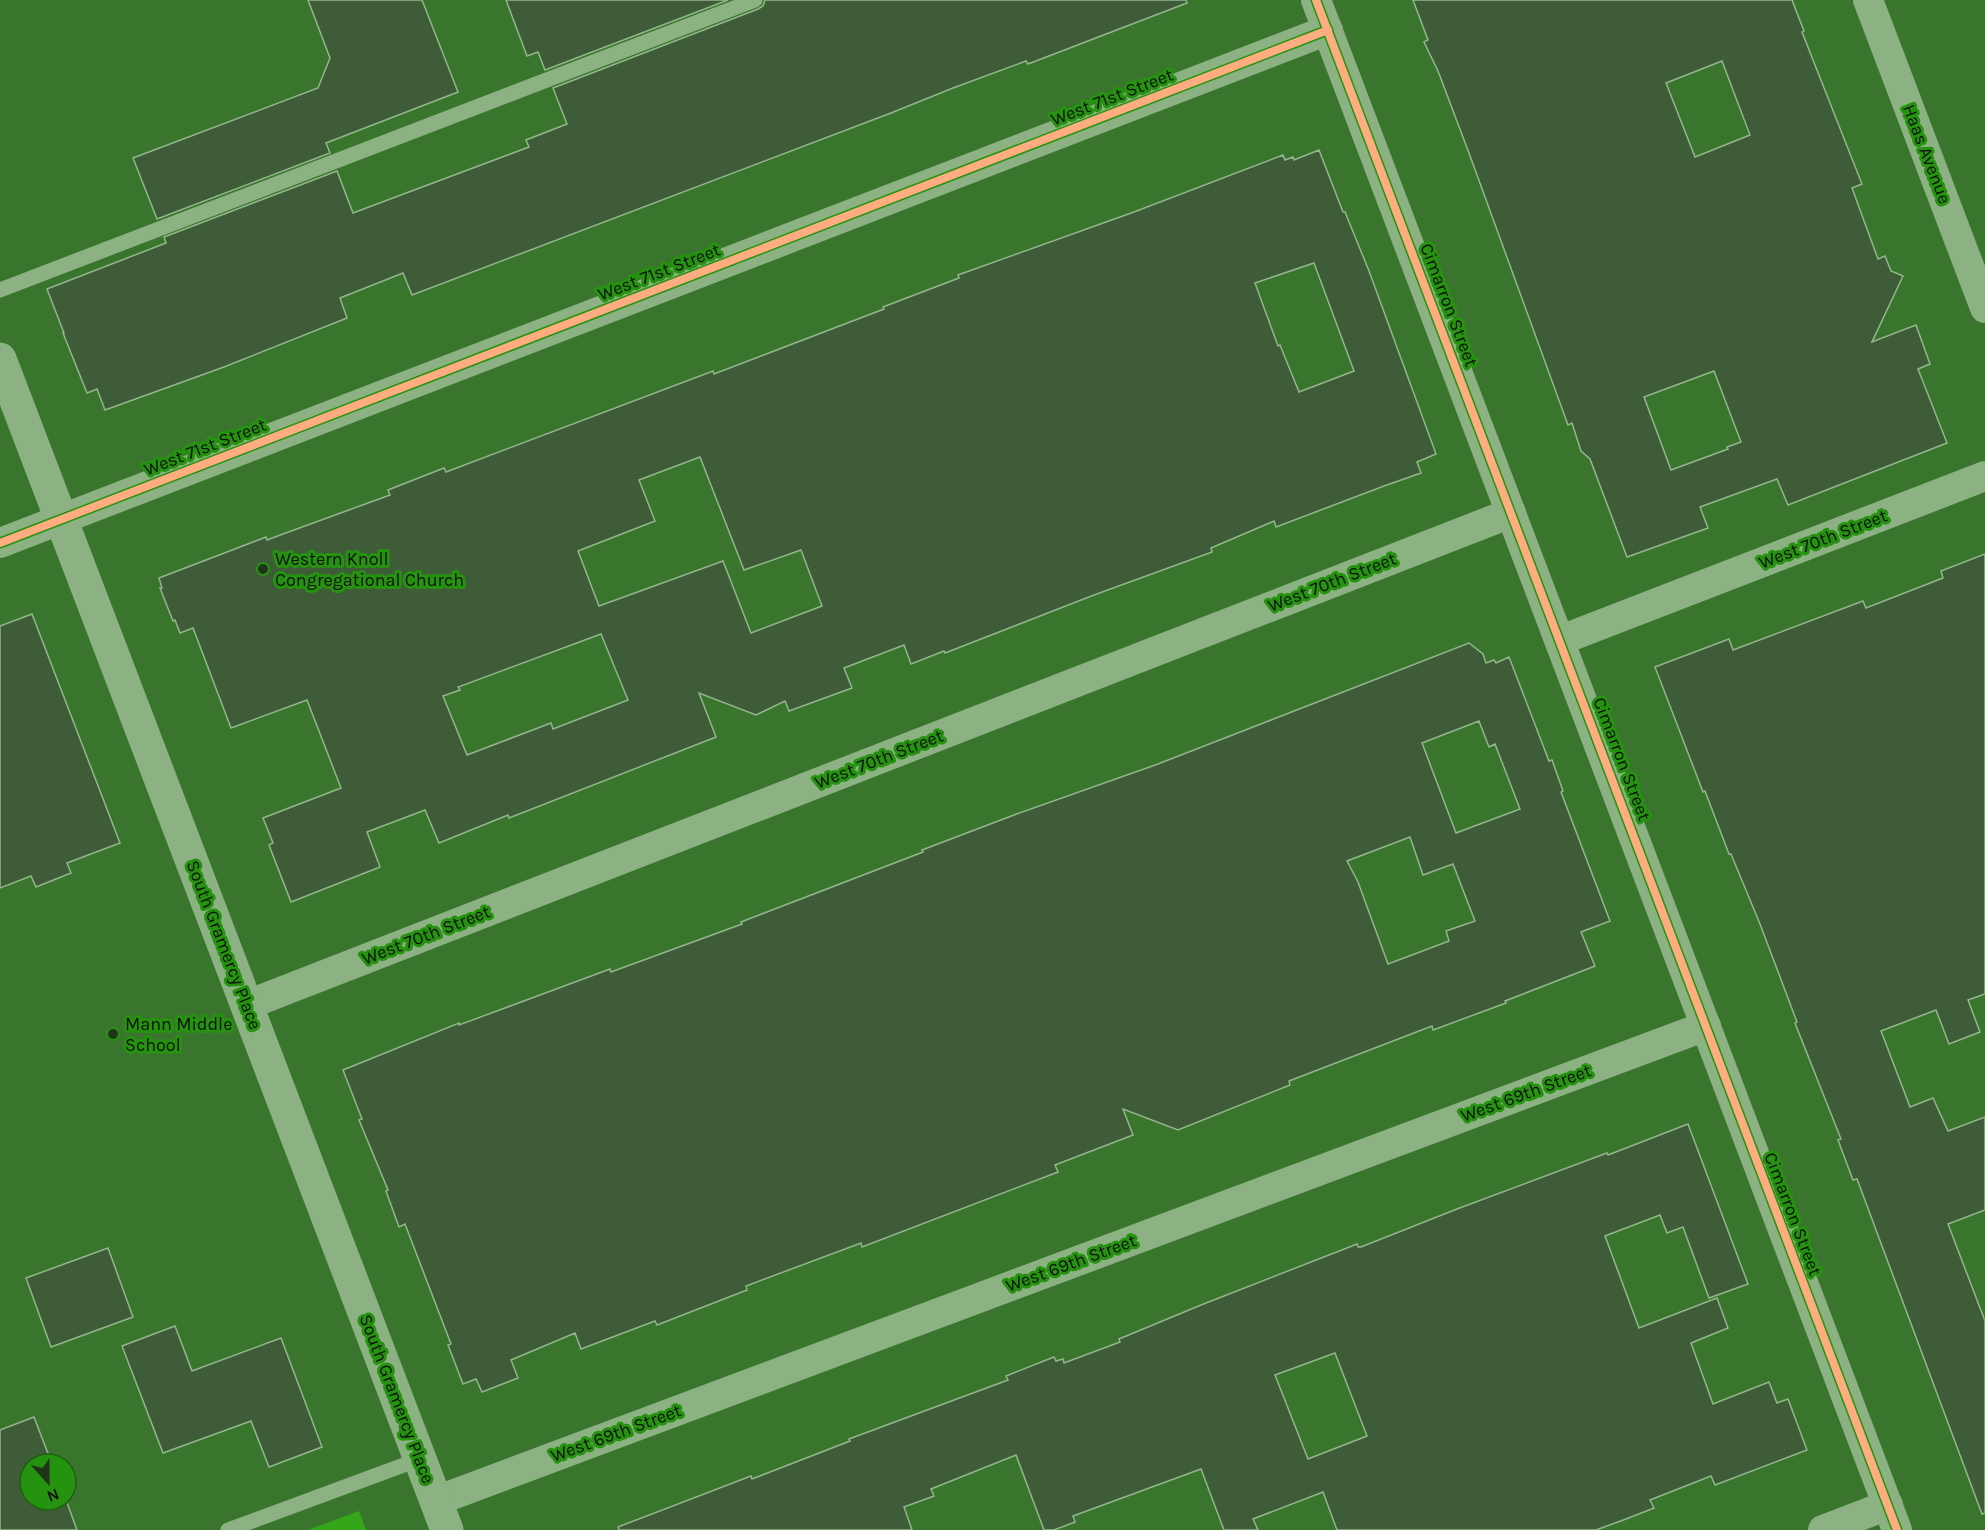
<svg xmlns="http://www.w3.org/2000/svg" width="1985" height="1530" viewBox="0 0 1985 1530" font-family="Karla,sans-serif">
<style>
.green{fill:#34a61a}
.building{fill:#3d5c37;stroke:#93b68c;stroke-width:1.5;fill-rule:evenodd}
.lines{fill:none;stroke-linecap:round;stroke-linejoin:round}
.service{stroke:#8cb183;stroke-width:15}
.minor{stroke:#8cb183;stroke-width:30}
.tertiary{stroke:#8cb183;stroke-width:33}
.cycleway-casing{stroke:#269310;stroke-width:11}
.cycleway{stroke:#ffac80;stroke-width:8}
.poi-dot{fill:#1f341b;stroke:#269310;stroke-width:2}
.labels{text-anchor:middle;stroke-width:6;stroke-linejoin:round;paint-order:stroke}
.street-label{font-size:18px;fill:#111;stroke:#269310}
.poi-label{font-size:18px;fill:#111;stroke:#269310;text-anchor:start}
</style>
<rect width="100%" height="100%" fill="#3a752e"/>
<path class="green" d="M359,1511L366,1530H308Z"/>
<g class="building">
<path d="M308,0H422L458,92L326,143L330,153L157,219L133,158L318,88L330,58Z"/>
<path d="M506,0H728L545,70L538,52L527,56Z"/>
<path d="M765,0H1186L1187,3L1028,64L1026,61L953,88L891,113L412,295L403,273L340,298L347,318L224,367L105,410L97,389L87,393L63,333H64L47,289L166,243L164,237L337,171L353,213L529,147L526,140L567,124L553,88L758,9L763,6Z"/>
<path d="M1413,0H1792L1804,31L1802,32L1862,184L1852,188L1878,259L1885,256L1891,271L1903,276L1872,342L1916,325L1930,364L1918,369L1947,443L1788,505L1777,479L1700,507L1708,528L1627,557L1590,459L1581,451L1572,423L1568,425L1469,153L1438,71L1424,42L1428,40ZM1722,61L1750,135L1695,157L1666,83ZM1714,371L1741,442L1727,447L1728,449L1671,470L1644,397Z"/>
<path d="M1319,150L1343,212H1345L1369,271L1436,454L1417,462L1421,473L1384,486L1276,527L1274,521L1211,548L1212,552L1094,595L945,653L944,651L911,664L904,645L844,668L852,688L789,711L785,701L756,715L699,693L716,737L509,818L508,815L439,843L425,810L367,832L380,867L291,902L269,845L273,843L263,818L341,788L307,700L231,728L193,628L180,633L175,620L173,621L160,588H162L159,578L266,537L267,540L283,534L390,495L388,490L444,468L446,472L713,371L714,374L884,309L883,307L959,278L958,275L1134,212L1283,155L1285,160L1293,157L1294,160ZM1314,263L1354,371L1299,392L1280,345L1278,346L1255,283ZM700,457L744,570L801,550L822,606L751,633L723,561L599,606L578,551L655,521L639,480ZM601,634L628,700L553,729L551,723L467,755L443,696L460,690L458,687Z"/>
<path d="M1985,554V994L1968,1000L1980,1032L1949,1044L1936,1010L1881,1031L1910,1107L1933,1098L1948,1131L1985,1117V1210L1948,1224L1985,1321V1513L1982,1514L1857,1179L1853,1180L1838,1140L1841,1139L1795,1023L1797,1022L1760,924L1731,854H1729L1705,791L1703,792L1655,667L1729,639L1733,650L1863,601L1866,608L1943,578L1941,571Z"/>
<path d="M32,614L120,843L67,863L71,873L36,887L31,876L0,888V626Z"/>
<path d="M1469,643L1483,654L1486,663L1494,660L1496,663L1509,657L1549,761L1552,760L1563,791L1561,792L1610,921L1581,932L1595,966L1505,1001L1506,1003L1433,1030L1432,1026L1289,1081L1290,1085L1178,1130L1123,1109L1133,1135L1055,1165L1058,1172L862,1247L861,1243L746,1286L747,1290L657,1325L655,1321L581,1349L575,1333L511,1360L518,1378L482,1392L476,1379L463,1384L448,1345L451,1344L405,1224L399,1227L386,1191L388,1190L359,1120L362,1119L343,1070L459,1023V1025L610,969L611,972L742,924L741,922L923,852L922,850L1014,815L1158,764ZM1479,721L1489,747L1495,744L1520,809L1456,833L1422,743ZM1410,837L1423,875L1453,864L1475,921L1446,931L1449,941L1388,964L1358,882L1347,861Z"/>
<path d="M1688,1124L1748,1284L1709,1298L1683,1227L1667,1233L1660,1215L1605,1236L1639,1328L1717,1298L1728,1328L1691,1343L1713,1404L1769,1382L1777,1403L1788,1399L1807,1450L1715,1485L1711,1476L1650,1500L1654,1508L1626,1519L1596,1530H1337L1323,1492L1253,1519L1258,1530H1224L1201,1469L1073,1516L1075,1522L1054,1530H1044L1016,1455L931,1489L934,1496L904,1507L912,1530H619L618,1527L751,1476L752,1479L850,1441L849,1439L1008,1380L1006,1376L1054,1357L1056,1361L1063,1359L1064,1363L1120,1342L1119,1339L1201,1305L1357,1244L1358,1247H1361L1457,1209L1607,1153L1608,1155ZM1335,1353L1367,1436L1308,1459L1275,1375Z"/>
<path d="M108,1248L133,1317L51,1347L26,1278Z"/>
<path d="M175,1326L192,1371L281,1338L322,1447L269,1467L251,1421L163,1453L122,1346Z"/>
<path d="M34,1417L52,1464H30V1500H66L77,1530H0V1430Z"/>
</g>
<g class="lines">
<g class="service">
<path d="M0,290L755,0"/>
<path d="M228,1530L420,1459"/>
</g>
<g class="minor">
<path d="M1316,0L1897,1530"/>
<path d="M1868,0L1985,308"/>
<path d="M0,543L1328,30"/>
<path d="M1561,640L1985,476"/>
<path d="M247,1005L1511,513"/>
<path d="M436,1501L1706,1026"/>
<path d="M1823,1530L1888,1505"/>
</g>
<path class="tertiary" d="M0,359L447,1530"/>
<defs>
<g id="cycleway">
<path d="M1316,0L1897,1530"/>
<path d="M0,543L1328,30"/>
</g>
</defs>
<use href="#cycleway" class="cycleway-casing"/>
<use href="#cycleway" class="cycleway"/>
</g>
<g class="poi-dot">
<circle cx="263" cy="569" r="6"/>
<circle cx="113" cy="1034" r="6"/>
</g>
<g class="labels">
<g class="street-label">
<text transform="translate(1112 97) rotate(-21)" y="6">West 71st Street</text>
<text transform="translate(1927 154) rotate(69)" y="6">Haas Avenue</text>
<text transform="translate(659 272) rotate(-21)" y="6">West 71st Street</text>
<text transform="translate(1449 305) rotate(69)" y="6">Cimarron Street</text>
<text transform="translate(205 447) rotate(-21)" y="6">West 71st Street</text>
<text transform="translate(1823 539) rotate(-21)" y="6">West 70th Street</text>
<text transform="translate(1332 582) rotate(-21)" y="6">West 70th Street</text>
<text transform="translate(879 759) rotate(-21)" y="6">West 70th Street</text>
<text transform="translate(1622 759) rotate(69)" y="6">Cimarron Street</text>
<text transform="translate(426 935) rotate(-21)" y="6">West 70th Street</text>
<text transform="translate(224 945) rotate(69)" y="6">South Gramercy Place</text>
<text transform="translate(1526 1093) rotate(-20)" y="6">West 69th Street</text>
<text transform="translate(1793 1214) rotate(69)" y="6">Cimarron Street</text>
<text transform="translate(1071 1263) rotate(-20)" y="6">West 69th Street</text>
<text transform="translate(397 1399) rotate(69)" y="6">South Gramercy Place</text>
<text transform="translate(616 1433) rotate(-20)" y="6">West 69th Street</text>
</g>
<g class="poi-label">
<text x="275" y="565">Western Knoll<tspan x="275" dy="21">Congregational Church</tspan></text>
<text x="125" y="1030">Mann Middle<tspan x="125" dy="21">School</tspan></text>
</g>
</g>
<g transform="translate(48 1482) rotate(159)"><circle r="28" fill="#269310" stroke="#1e5f10" stroke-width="1.5"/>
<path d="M0-4.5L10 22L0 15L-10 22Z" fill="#1f341b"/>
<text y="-9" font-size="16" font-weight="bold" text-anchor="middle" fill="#111111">N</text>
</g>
</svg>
